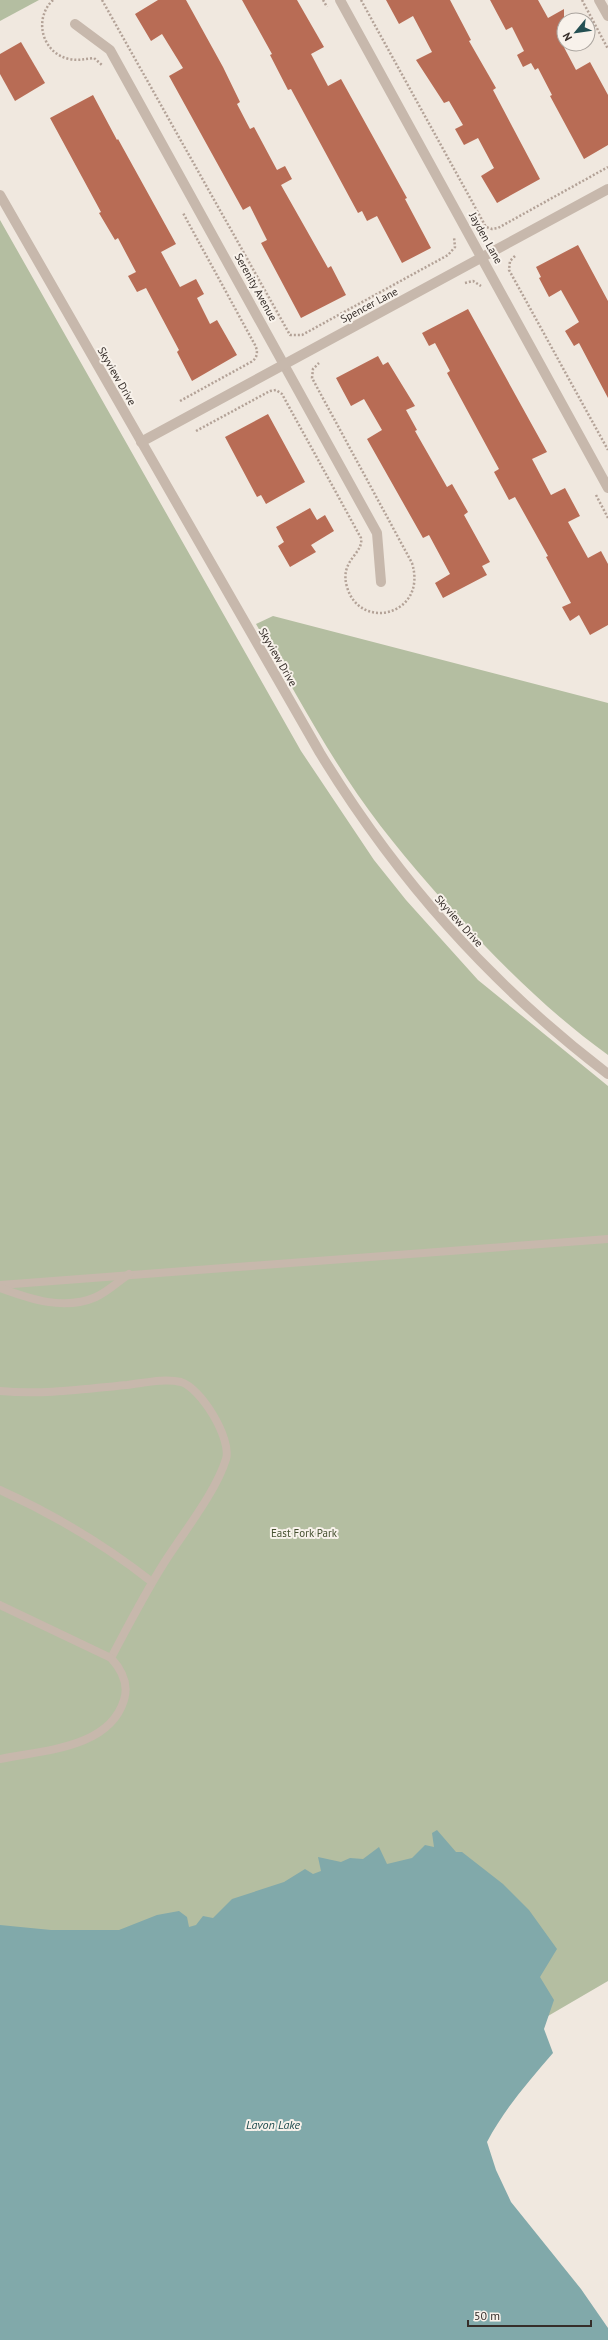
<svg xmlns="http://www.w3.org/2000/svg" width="608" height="2340" viewBox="0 0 608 2340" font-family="'PT Sans',sans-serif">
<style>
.green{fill:#b4bea1}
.water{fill:#81a9aa}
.building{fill:#b86c55}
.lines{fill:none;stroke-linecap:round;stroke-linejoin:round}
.path{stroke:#b3a297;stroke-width:2.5;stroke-dasharray:2 2;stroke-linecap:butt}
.service{stroke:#c7b8ac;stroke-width:8}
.minor{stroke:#c7b8ac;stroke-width:10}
.tertiary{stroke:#c7b8ac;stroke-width:10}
.labels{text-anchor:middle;stroke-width:4;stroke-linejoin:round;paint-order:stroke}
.street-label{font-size:11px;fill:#362e2a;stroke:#f8f2eb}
.park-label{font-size:11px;fill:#465131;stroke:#f8f2eb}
.water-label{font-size:12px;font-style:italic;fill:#245053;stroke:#f8f2eb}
</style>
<rect width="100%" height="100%" fill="#f0e8df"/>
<g class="green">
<path d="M0,0H39L0,21Z"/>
<path d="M0,220L301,751L374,860L406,900L478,980L608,1086V1981L488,2051L0,2045Z"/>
<path d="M273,616L608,703V1055C551,1014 502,965 455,914C421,876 387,837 358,795C320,740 289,681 256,624Z"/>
</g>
<path class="water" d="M437,1830L456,1852H462L503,1884L529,1910L557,1949L540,1977L554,2000L544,2029L553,2053C529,2081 505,2108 487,2142L496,2170L511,2202L581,2289L608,2328V2340H0V1925L51,1930H119L157,1915L179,1911L187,1917L189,1927L196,1925L203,1916L213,1918L232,1899L284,1882L305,1869L313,1874L321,1871L318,1857L341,1862L350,1858L363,1859L379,1847L387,1864L412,1858L425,1845L434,1847L432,1833Z"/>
<g class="building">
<path d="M158,0H186L223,67L240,102L237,104L250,129L254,127L277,170L285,166L292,179L281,185L328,268L331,266L346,295L301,318L261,243L267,240L250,206L243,210L169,76L183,68L162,34L151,41L135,14Z"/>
<path d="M242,0H297L324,47L311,54L328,86L341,79L407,198L405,199L431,248L402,263L377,216L367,221L362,211L358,213L291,89L288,90L270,55L272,54Z"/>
<path d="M386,0H450L471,40L469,41L496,88L493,90L540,179L497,203L481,176L494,168L478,138L464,145L455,129L463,125L449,101L444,103L416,60L432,52L413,16L399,24Z"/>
<path d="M490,0H538L548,18L564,9V30L557,34L576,70L590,62L608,95V145L584,159L550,96L552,95L538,68L535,70L531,63L523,67L517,55L524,51L512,27L506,30Z"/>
<path d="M21,42L45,83L15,101L0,74V54Z"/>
<path d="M93,95L117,140L118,139L176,244L161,252L180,287L196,279L204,294L197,298L210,324L217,320L237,355L192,381L177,352L179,350L146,288L137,292L128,276L136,272L118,238L115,240L99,213L101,212L50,118Z"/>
<path d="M578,245L608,301V398L579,343L574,346L565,331L579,322L561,290L549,297L539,278L541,277L536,267Z"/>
<path d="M468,309L547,452L532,459L551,495L565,488L580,516L568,522L588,558L601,551L608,564V625L590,635L579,615L570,621L562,607L571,603L546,557L548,556L515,497L509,500L494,472L499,469L447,373L450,371L435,343L429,346L422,333Z"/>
<path d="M378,356L383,365L388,362L415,406L406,410L417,430L415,431L447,487L452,484L468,512L464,515L490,562L482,566L487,575L443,598L435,583L450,574L429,535L423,538L367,439L382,430L364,399L351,406L336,378Z"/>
<path d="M268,414L305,482L266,504L261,495L257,497L225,437Z"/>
<path d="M310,508L317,520L325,515L334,531L311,545L316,552L290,567L278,546L284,542L276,527Z"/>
</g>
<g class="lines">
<g class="path">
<path d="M53,0C33,19 42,53 69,59C78,61 85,59 94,58L102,65"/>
<path d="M102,0L290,335H302L448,255L455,247L454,237"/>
<path d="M323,0L327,7"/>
<path d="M361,0L486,227L492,229L498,228L608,167"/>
<path d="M582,0L608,49"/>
<path d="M515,256L510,261L509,270L608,450"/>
<path d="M465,283L473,281L481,286"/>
<path d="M180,401L251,362C258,358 258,351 255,345L183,213"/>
<path d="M196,431L270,391L276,390L282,394L361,538C364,554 339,560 347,587C360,632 428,615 412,563L312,378L313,369L319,363"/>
<path d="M596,495L608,518"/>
</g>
<g class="service">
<path d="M0,1285L608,1239"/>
<path d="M0,1288C30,1299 64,1311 96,1297C107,1292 118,1282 129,1274"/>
<path d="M0,1391C42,1395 85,1389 127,1385C144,1383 164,1378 181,1382C201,1388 232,1439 226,1459C216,1492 183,1533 164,1563C145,1593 128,1626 111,1658"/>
<path d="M0,1490C55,1515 105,1545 152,1582"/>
<path d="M0,1605L111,1658C122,1670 129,1684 124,1700C109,1749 42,1750 0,1759"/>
</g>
<g class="minor">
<path d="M340,0L608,488"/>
<path d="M599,0L608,16"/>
<path d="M75,24L110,50L377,533L381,582"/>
<path d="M141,442L608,189"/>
</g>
<path class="tertiary" d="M0,195L320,753C397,879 490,984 608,1074"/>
</g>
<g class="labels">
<g class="street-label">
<text transform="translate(486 238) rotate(61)" y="4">Jayden Lane</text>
<text transform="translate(256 287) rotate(61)" y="4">Serenity Avenue</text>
<text transform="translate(369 305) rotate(-28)" y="4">Spencer Lane</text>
<text transform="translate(117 376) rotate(60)" y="4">Skyview Drive</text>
<text transform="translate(278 657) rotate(60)" y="4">Skyview Drive</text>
<text transform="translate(459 921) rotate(48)" y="4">Skyview Drive</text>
</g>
<g class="park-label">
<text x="304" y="1537">East Fork Park</text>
</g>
<g class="water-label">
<text x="273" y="2129">Lavon Lake</text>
</g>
</g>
<g transform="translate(576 32) rotate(241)"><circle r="19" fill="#f8f2eb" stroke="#aaa49e"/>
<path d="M0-3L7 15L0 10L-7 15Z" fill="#245053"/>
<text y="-6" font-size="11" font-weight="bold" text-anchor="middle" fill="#362e2a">N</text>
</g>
<path d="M468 2320v6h123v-6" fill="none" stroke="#362e2a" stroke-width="2"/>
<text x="474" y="2320" font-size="12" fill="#362e2a" stroke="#f8f2eb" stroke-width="3" paint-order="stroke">50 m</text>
</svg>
